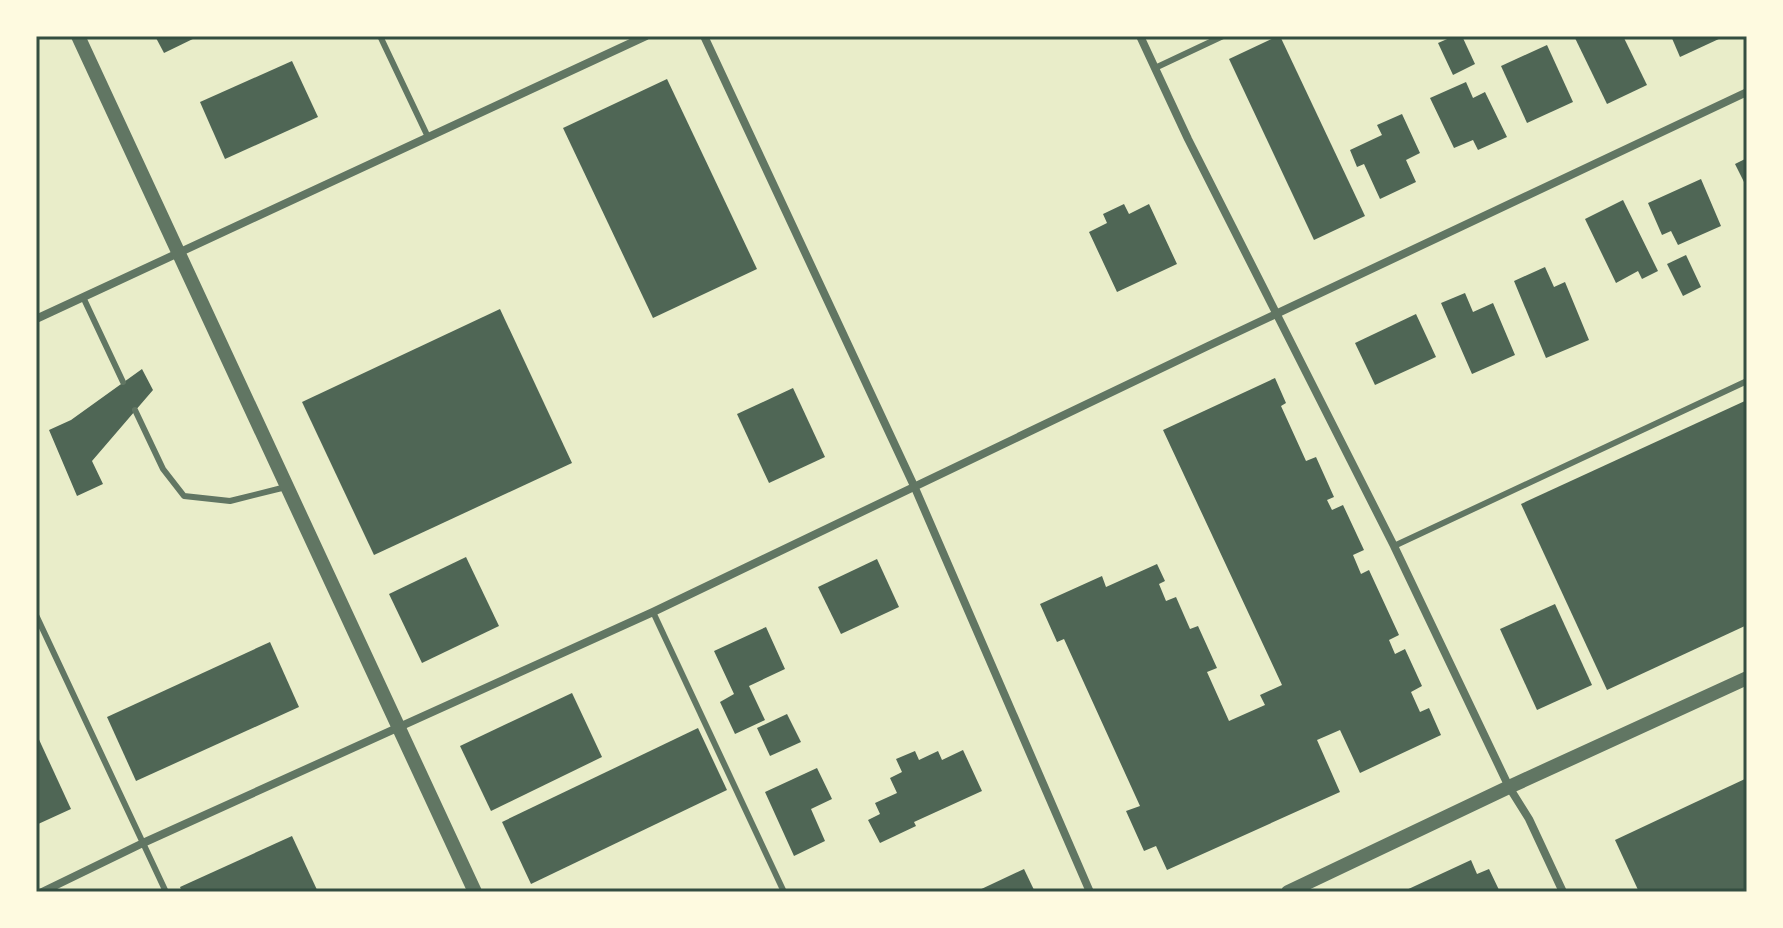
<svg xmlns="http://www.w3.org/2000/svg" width="1783" height="928" viewBox="0 0 1783 928" font-family="'Asap Condensed',sans-serif">
<style>
.building{fill:#4f6655}
.lines{fill:none;stroke-linecap:round;stroke-linejoin:round}
.service{stroke:#617663;stroke-width:6}
.minor{stroke:#617663;stroke-width:8}
.tertiary{stroke:#617663;stroke-width:14}
.neatline{fill:none;stroke:#344e41;stroke-width:3}
</style>
<rect width="100%" height="100%" fill="#e9edc9"/>
<g class="building">
<path d="M155,36H199L164,53Z"/>
<path d="M1278,36H1280L1365,216L1314,240L1229,59Z"/>
<path d="M1454,36H1462L1475,64L1453,75L1438,43Z"/>
<path d="M1574,36H1623L1647,85L1607,104Z"/>
<path d="M1671,36H1720L1721,38L1680,57Z"/>
<path d="M1547,45L1573,102L1527,123L1501,66Z"/>
<path d="M292,61L318,117L225,159L200,102Z"/>
<path d="M667,79L757,269L653,318L563,128Z"/>
<path d="M1466,82L1473,98L1485,92L1507,137L1478,150L1473,140L1454,148L1430,98Z"/>
<path d="M1402,114L1420,153L1406,160L1416,182L1380,199L1364,164L1357,167L1350,150L1382,135L1377,125Z"/>
<path d="M1747,158V188L1735,164Z"/>
<path d="M1701,179L1721,226L1678,245L1671,231L1662,235L1648,203Z"/>
<path d="M1623,200L1658,271L1642,279L1638,271L1616,283L1585,219Z"/>
<path d="M1124,204L1129,214L1149,204L1177,264L1117,292L1089,232L1107,223L1103,214Z"/>
<path d="M1686,255L1701,287L1683,296L1667,264Z"/>
<path d="M1545,267L1554,287L1565,282L1589,340L1546,358L1514,281Z"/>
<path d="M1465,293L1473,312L1493,303L1515,355L1472,374L1441,303Z"/>
<path d="M500,309L572,463L374,555L302,402Z"/>
<path d="M1416,314L1436,357L1375,385L1355,343Z"/>
<path d="M142,369L153,390L92,461L103,484L77,496L49,430L71,420Z"/>
<path d="M1275,378L1286,403L1281,406L1306,461L1316,457L1334,497L1327,500L1332,510L1343,505L1364,550L1353,555L1361,574L1369,570L1399,635L1389,640L1395,654L1405,649L1422,686L1411,692L1420,712L1429,708L1441,735L1360,773L1340,730L1317,740L1340,792L1167,870L1156,846L1144,851L1126,811L1140,806L1064,639L1057,642L1040,604L1102,576L1106,587L1157,564L1165,581L1159,584L1166,601L1176,597L1190,629L1198,626L1217,668L1207,672L1229,721L1265,705L1260,695L1282,685L1163,430Z"/>
<path d="M793,388L825,457L769,483L737,414Z"/>
<path d="M1747,400V625L1607,690L1521,504Z"/>
<path d="M466,557L499,626L422,663L389,594Z"/>
<path d="M877,559L899,607L841,634L818,587Z"/>
<path d="M1555,604L1592,685L1537,710L1500,629Z"/>
<path d="M766,627L785,669L749,686L765,720L735,734L720,702L734,694L714,651Z"/>
<path d="M270,642L299,707L136,781L107,717Z"/>
<path d="M572,693L602,757L491,811L460,746Z"/>
<path d="M787,714L801,742L770,756L757,728Z"/>
<path d="M698,728L727,790L531,884L502,822Z"/>
<path d="M36,733L71,809L36,825Z"/>
<path d="M963,750L982,791L914,822L916,826L880,843L868,820L880,814L875,803L897,793L890,778L902,772L896,759L915,751L919,760L938,751L942,760Z"/>
<path d="M817,768L832,799L811,809L825,841L794,856L765,792Z"/>
<path d="M1747,778V892H1639L1615,840Z"/>
<path d="M292,836L318,892H182L180,887Z"/>
<path d="M1471,860L1477,874L1489,869L1500,892H1402Z"/>
<path d="M1024,869L1035,892H975Z"/>
</g>
<g class="lines">
<g class="service">
<path d="M380,36L428,137"/>
<path d="M1155,68L1223,36"/>
<path d="M83,297L123,382"/>
<path d="M135,410L163,469L184,496L230,501L286,487"/>
<path d="M1394,546L1747,381"/>
<path d="M653,612L784,892"/>
<path d="M36,615L166,892"/>
</g>
<g class="minor">
<path d="M704,36L915,488L1090,892"/>
<path d="M1140,36L1188,139L1394,546L1509,787L1529,819L1563,892"/>
<path d="M36,319L646,36"/>
<path d="M42,892L143,843L653,612L1208,346L1747,92"/>
</g>
<g class="tertiary">
<path d="M78,36L475,892"/>
<path d="M1288,892L1509,787L1747,678"/>
</g>
</g>
<rect width="1783" height="928" fill="none" stroke="#fefae0" stroke-width="76"/>
<rect x="38" y="38" width="1707" height="852" class="neatline"/>
</svg>
